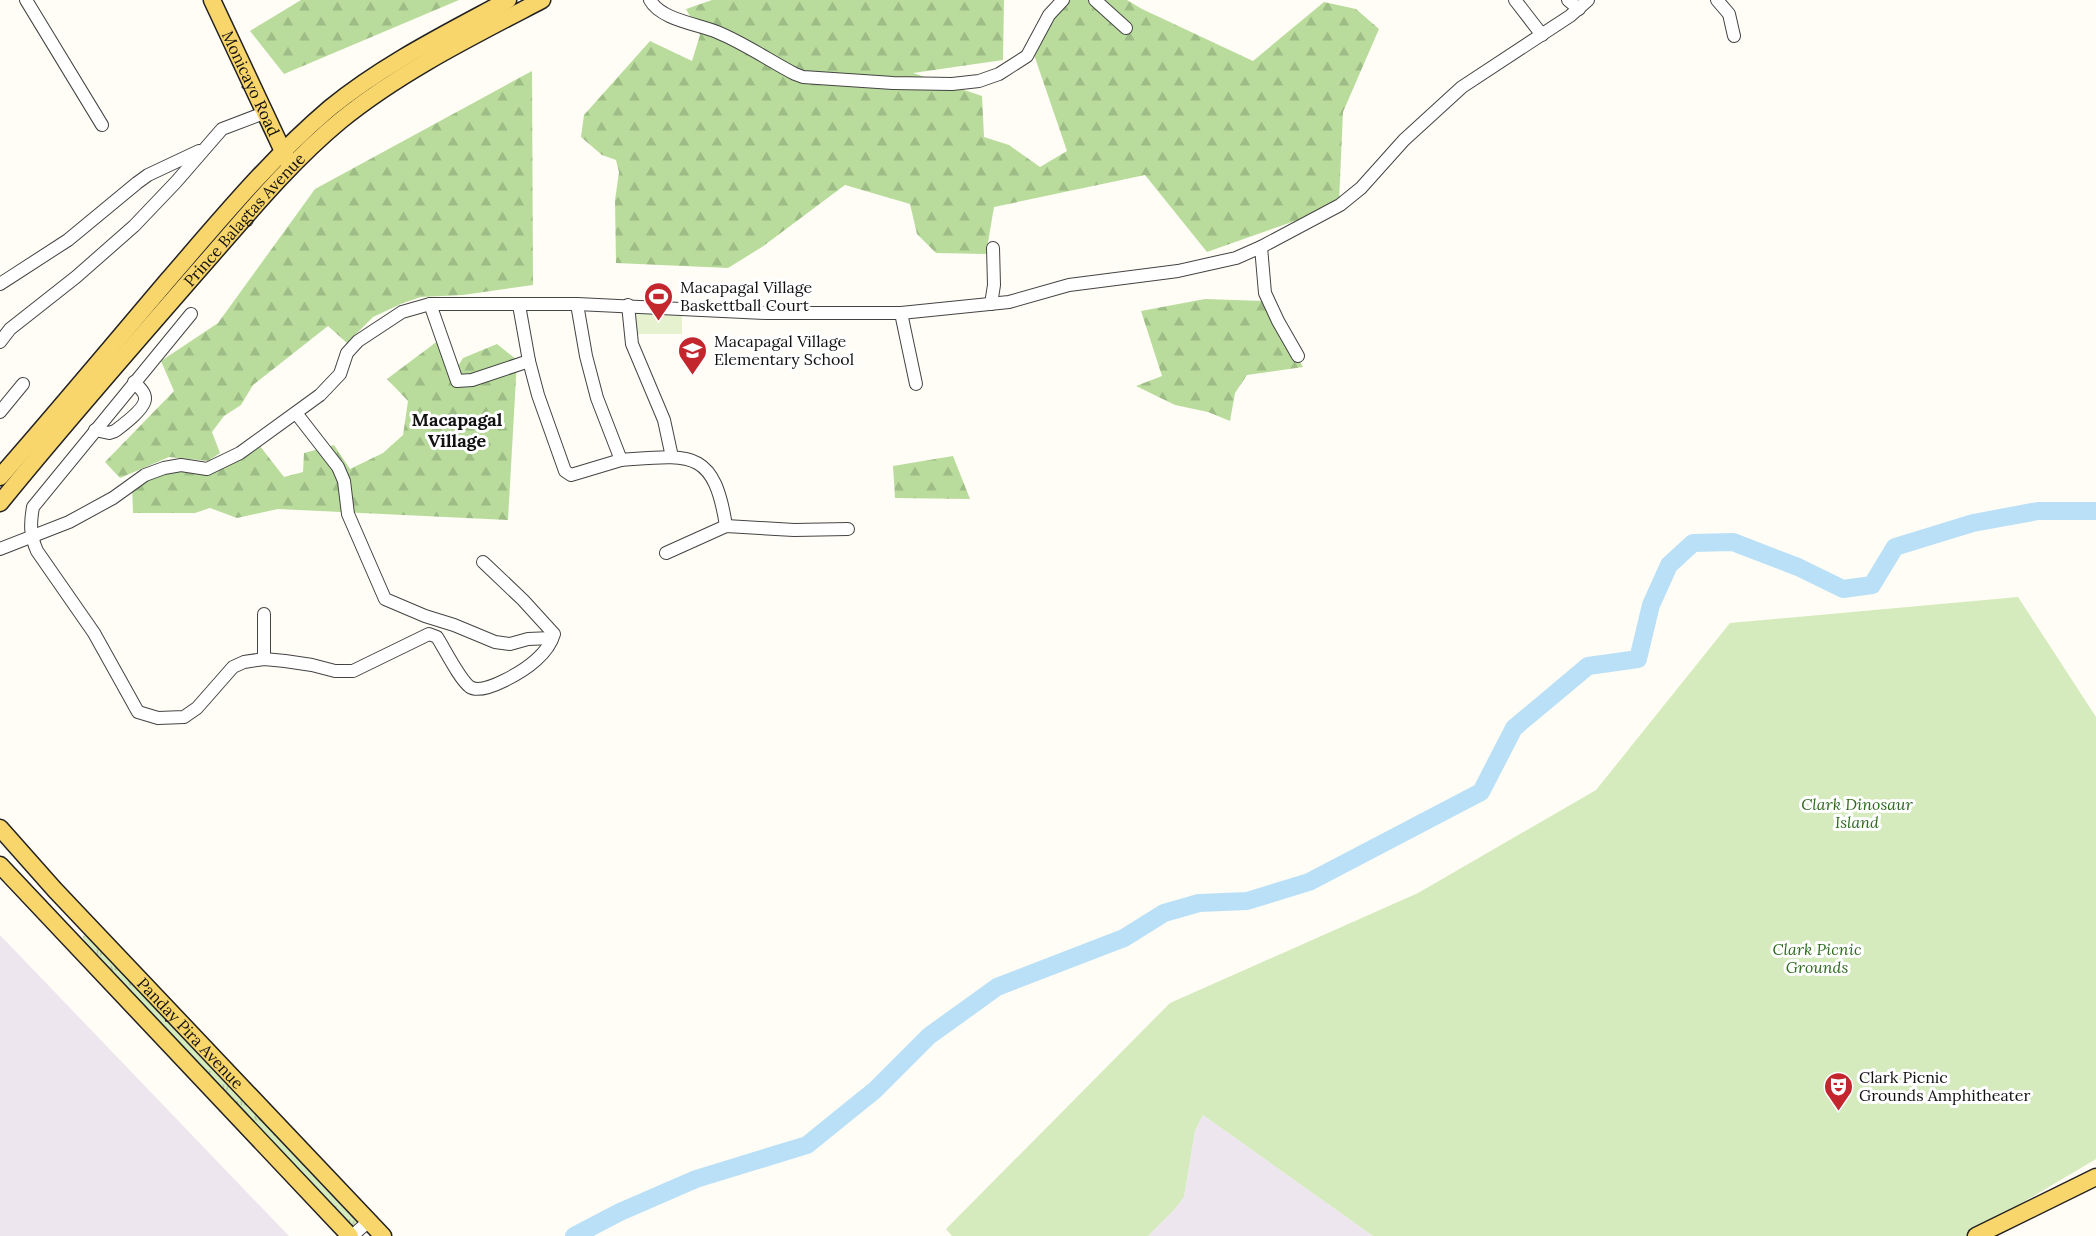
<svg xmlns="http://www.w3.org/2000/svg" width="2096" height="1236" viewBox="0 0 2096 1236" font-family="Lora,serif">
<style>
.industrial{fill:#eee6ef}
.grass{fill:url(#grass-tufts)}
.forest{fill:url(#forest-firs)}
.park{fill:#d5ebbd}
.pitch{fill:#e6f2cf}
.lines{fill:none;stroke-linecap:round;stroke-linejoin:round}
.river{stroke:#b9e0f7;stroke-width:18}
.minor-casing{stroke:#444;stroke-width:14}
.major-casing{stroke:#222;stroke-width:19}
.minor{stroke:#fff;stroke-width:12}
.major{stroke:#f9d66b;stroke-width:16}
.labels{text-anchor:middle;stroke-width:6;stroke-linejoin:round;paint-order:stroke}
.street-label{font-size:16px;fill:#111;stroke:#fff}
.poi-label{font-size:16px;fill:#111;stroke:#fff;text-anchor:start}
.park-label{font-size:16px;font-style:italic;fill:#2f6b1f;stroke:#fff}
.neighbourhood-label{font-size:18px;font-weight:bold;fill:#111;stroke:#fff}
</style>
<defs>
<pattern id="grass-tufts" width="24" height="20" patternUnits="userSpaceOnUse" patternTransform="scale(1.5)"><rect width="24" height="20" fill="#d5ebbd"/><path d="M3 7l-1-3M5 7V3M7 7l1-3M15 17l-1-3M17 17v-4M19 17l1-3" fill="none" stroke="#b6c8a1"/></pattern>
<pattern id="forest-firs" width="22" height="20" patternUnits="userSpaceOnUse" patternTransform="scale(1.5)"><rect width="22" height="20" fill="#b9dc9c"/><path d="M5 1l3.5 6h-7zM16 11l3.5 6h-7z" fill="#9ebc85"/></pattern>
</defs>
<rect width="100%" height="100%" fill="#fffdf5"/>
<g class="industrial">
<path d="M0,935L289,1236H0Z"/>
<path d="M1203,1115L1373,1236H1148L1174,1210L1184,1197L1195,1131Z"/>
</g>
<path class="grass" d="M85,933L360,1219L361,1225L352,1228L84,940L83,936Z"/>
<g class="forest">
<path d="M301,0H459L284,74L250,31Z"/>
<path d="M712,0H1004L1003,60L913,73L982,96L984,137L1009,145L1040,167L1067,151L1031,46L1055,0H1127L1142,9L1253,61L1324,2L1356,9L1379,29L1343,112L1339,202L1309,216L1207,252L1145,175L994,207L986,254L936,253L917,234L910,204L845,185L762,247L728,268L616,263L615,200L619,172L616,160L602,155L581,137L584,115L650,41L692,61L700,35L686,9Z"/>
<path d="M532,71L533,285L463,295L421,297L403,303L373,317L347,343L328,326L253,385L241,405L224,416L212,432L220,453L208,461L169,457L120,478L105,462L174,391L161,361L218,323L315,189Z"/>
<path d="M1205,299L1264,301L1303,367L1247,375L1235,393L1230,421L1208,412L1175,405L1136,386L1162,376L1141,311Z"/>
<path d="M439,340L452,376L463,358L497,344L517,360L508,520L278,509L237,518L210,508L195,513H133L132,483L169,467L203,466L256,441L284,477L303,472L304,453L334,445L350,469L383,453L403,435L408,401L387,379Z"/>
<path d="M953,456L970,499L895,498L893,466Z"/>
</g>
<path class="park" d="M2018,597L2096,717V1159L1966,1236H1373L1203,1115L1195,1131L1184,1197L1174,1210L1148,1236H952L946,1229L1170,1003L1418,893L1596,790L1730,623Z"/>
<rect class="pitch" x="636" y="311" width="46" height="23"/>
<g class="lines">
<path class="river" d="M574,1236L620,1212L696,1179L807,1145L875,1090L929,1036L997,987L1124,938L1164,913L1199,903L1247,901L1309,882L1481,792L1514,728L1588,666L1638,659L1651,605L1669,565L1693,543L1733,542L1798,567L1843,589L1872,585L1895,547L1973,523L2038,511H2096"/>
<defs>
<g id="minor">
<path d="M26,0L102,125"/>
<path d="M650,0C661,20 698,24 717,32C744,43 770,61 795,74L803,77L893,83L952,84L979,81L999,74L1027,56L1049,15L1063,0"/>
<path d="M1095,0L1126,28"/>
<path d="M1515,0L1542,35"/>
<path d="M1568,0L1579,9"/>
<path d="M1717,0L1729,14L1734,36"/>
<path d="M1261,247L1265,293L1278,321L1298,356"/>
<path d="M0,284L68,240L137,183L148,175L199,151"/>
<path d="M430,304L457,381L472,380L529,361"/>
<path d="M577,304L586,356L597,398L621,460C690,455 714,448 726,526"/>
<path d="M991,304L994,285L993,248"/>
<path d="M519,305L529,361L538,395L565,471L571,475L621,460"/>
<path d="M628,305L632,344L664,420L672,457"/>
<path d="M901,313L916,384"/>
<path d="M191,314L33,507C30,524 30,535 37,551L94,633L138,712L158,718L184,717L197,708L233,667L244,662L264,659L285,661L312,665L335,671H353L429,634L437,637C444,648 460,680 470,687C484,696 525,670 536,660C544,653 551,644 554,634L523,600L483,562"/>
<path d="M0,342L10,329L76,277L134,226L176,182L222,129L264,113"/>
<path d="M0,412L23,384"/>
<path d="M296,413L338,467L344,481L348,514L385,599L425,616L454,625L495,642L510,644L528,639L552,638"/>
<path d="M95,430L109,433L115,431C123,425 146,408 145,398C145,392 138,386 134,382"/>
<path d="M0,549L69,522L113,498L145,475L164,468L181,465L207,469L240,453L320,395L340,374L347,353L358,341L402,312L430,304H577L766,313H901L1009,302L1069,285L1178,271L1236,258L1261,247L1340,205L1361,188L1404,140L1462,87L1570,16L1588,0"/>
<path d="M666,553L726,526L794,530L848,529"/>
<path d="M264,614V659"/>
<path d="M352,1236L369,1221"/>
</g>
<g id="major">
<path id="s1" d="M212,0L288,162"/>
<path d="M0,477C57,412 112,346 168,280C219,221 270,159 330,108C384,64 447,33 508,0"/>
<path id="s2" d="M0,503C64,424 131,348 197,272C243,220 287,165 340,121C400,72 473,36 542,0"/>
<path id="s3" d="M0,828L55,890L383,1236"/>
<path d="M0,865L350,1236"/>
<path d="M1976,1236L2096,1177"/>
</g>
</defs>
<use href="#minor" class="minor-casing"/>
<use href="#major" class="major-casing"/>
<use href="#minor" class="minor"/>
<use href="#major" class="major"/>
</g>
<defs>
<symbol id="stadium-pin" viewBox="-11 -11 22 30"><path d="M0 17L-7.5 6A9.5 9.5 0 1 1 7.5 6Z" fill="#c4262e" stroke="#fff"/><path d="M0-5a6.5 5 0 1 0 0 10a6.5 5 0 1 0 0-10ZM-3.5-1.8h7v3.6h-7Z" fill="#fff"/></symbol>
<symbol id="school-pin" viewBox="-11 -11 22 30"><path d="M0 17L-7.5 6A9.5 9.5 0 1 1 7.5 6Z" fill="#c4262e" stroke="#fff"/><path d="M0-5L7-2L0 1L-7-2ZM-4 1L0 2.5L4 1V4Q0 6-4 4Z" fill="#fff"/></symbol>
<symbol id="theatre-pin" viewBox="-11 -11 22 30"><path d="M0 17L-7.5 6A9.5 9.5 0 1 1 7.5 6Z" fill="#c4262e" stroke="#fff"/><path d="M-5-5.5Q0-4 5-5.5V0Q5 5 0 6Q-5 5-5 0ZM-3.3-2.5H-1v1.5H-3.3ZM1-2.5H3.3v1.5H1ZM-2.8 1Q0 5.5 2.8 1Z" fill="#fff"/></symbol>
</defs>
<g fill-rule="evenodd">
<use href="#stadium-pin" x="642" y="280" width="33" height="45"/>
<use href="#school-pin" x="676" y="334" width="33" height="45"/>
<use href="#theatre-pin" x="1822" y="1070" width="33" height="45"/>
</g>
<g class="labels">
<g class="street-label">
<text dy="6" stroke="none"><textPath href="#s1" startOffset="92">Monicayo Road</textPath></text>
<text dy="6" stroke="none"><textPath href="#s2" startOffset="374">Prince Balagtas Avenue</textPath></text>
<text dy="6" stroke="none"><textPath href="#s3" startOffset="280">Panday Pira Avenue</textPath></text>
</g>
<g class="poi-label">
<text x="680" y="293">Macapagal Village<tspan x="680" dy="18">Baskettball Court</tspan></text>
<text x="714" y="347">Macapagal Village<tspan x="714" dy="18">Elementary School</tspan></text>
<text x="1859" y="1083">Clark Picnic<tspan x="1859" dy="18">Grounds Amphitheater</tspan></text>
</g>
<g class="park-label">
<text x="1857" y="810">Clark Dinosaur<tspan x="1857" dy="18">Island</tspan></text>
<text x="1817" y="955">Clark Picnic<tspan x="1817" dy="18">Grounds</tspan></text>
</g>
<g class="neighbourhood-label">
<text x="457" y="426">Macapagal<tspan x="457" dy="21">Village</tspan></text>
</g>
</g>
</svg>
